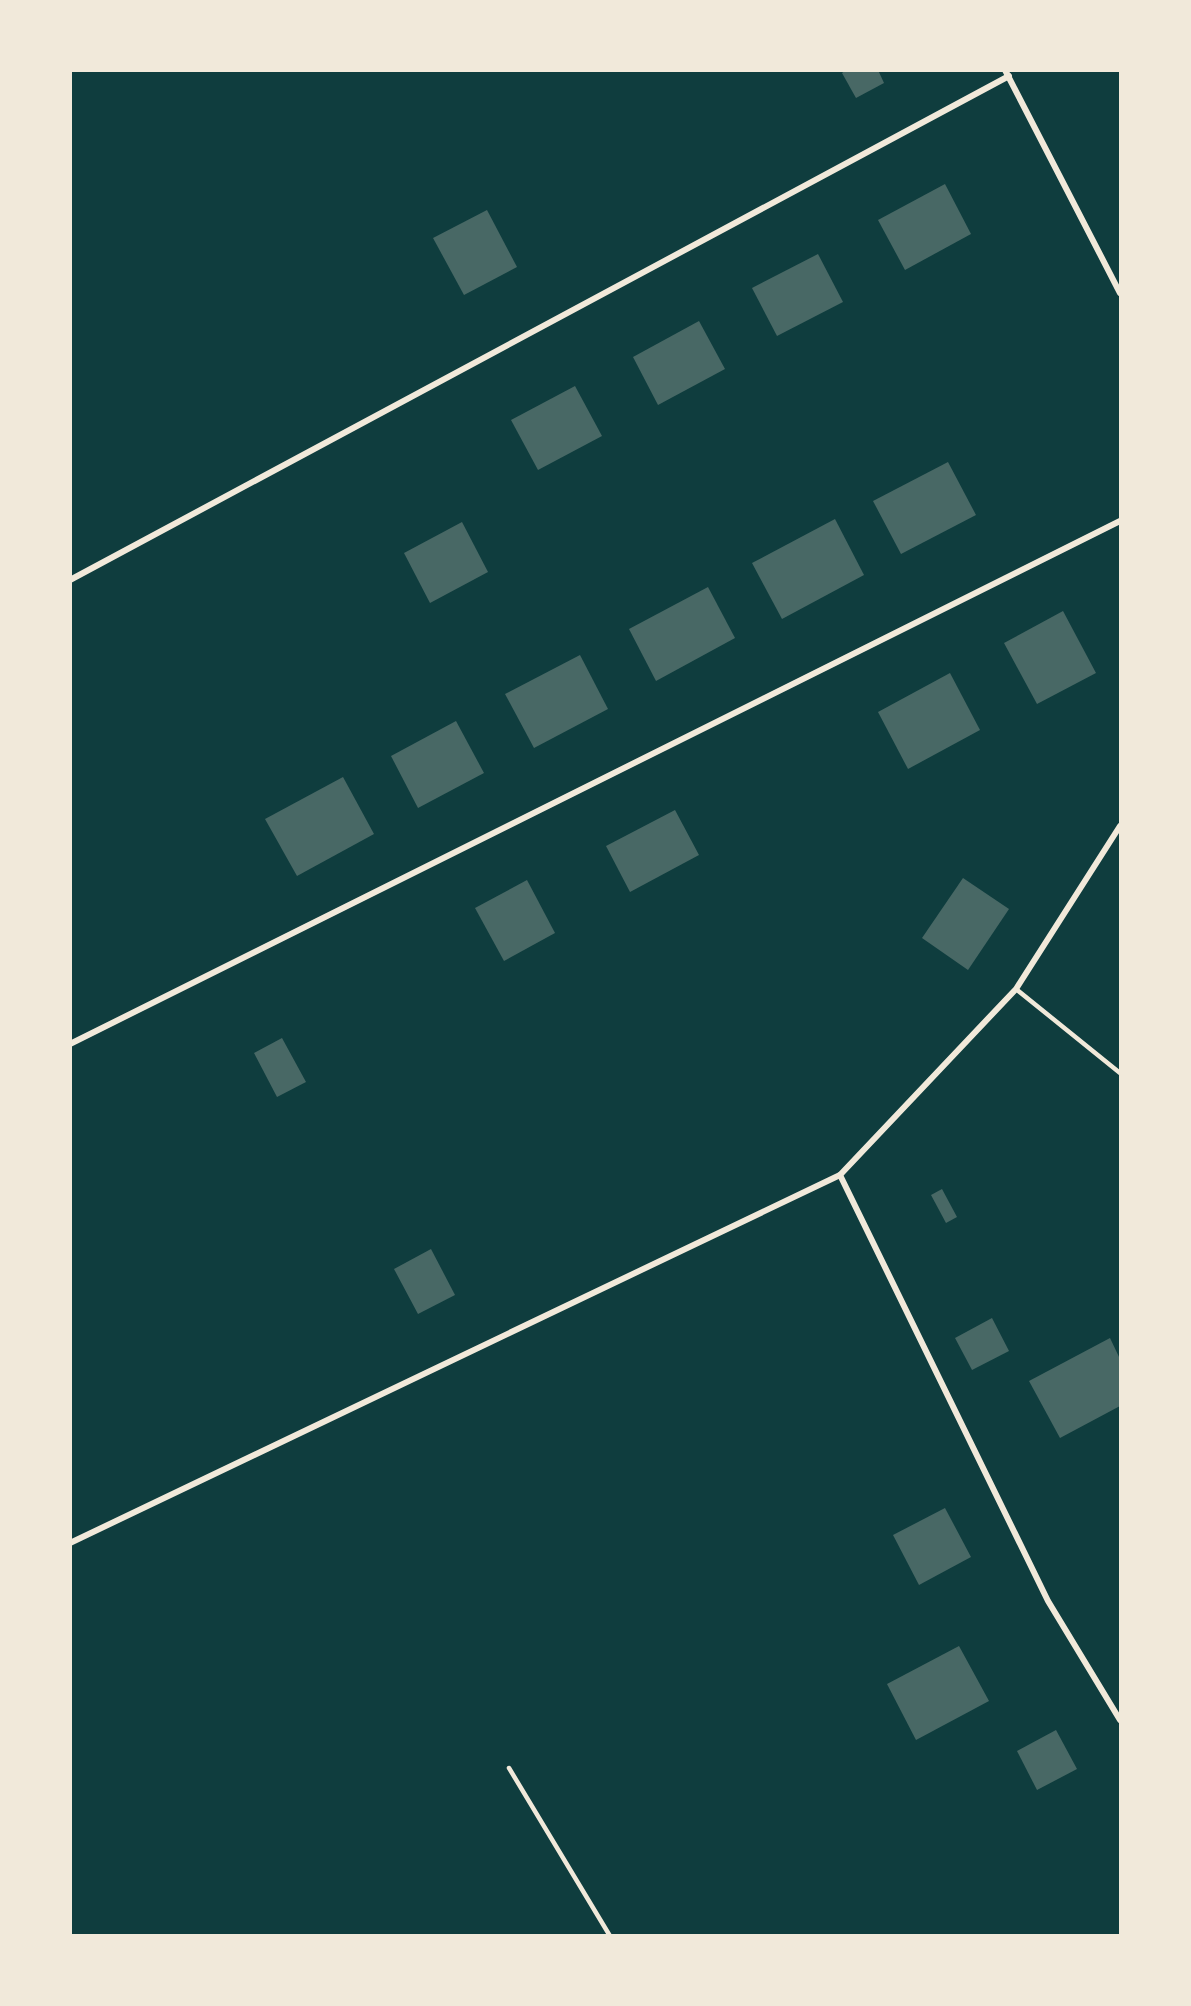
<svg xmlns="http://www.w3.org/2000/svg" width="1191" height="2006" viewBox="0 0 1191 2006" font-family="Roboto,sans-serif">
<style>
.building{fill:#486865}
.lines{fill:none;stroke-linecap:round;stroke-linejoin:round}
.service{stroke:#f1e9da;stroke-width:4.5}
.minor{stroke:#f1e9da;stroke-width:6}
</style>
<rect width="100%" height="100%" fill="#0f3d3e"/>
<g class="building">
<path d="M846,70H878L884,83L856,98L842,73Z"/>
<path d="M945,184L971,234L905,270L878,220Z"/>
<path d="M487,210L517,267L464,295L433,238Z"/>
<path d="M818,254L843,302L777,336L752,288Z"/>
<path d="M699,321L725,369L658,405L633,357Z"/>
<path d="M575,386L602,436L538,470L511,420Z"/>
<path d="M948,462L976,515L901,554L873,501Z"/>
<path d="M835,519L864,575L782,619L752,563Z"/>
<path d="M462,522L488,572L430,603L404,553Z"/>
<path d="M708,587L735,638L656,681L629,629Z"/>
<path d="M1063,611L1096,673L1037,704L1004,643Z"/>
<path d="M580,655L608,709L534,748L505,694Z"/>
<path d="M950,673L980,730L908,769L878,712Z"/>
<path d="M456,721L484,773L418,808L391,756Z"/>
<path d="M343,777L374,834L297,876L265,819Z"/>
<path d="M675,810L699,855L630,892L606,846Z"/>
<path d="M963,878L1009,909L968,970L922,938Z"/>
<path d="M527,880L555,933L504,961L475,908Z"/>
<path d="M282,1038L306,1082L277,1097L254,1053Z"/>
<path d="M942,1189L957,1217L946,1223L931,1195Z"/>
<path d="M431,1249L455,1295L418,1314L394,1269Z"/>
<path d="M992,1318L1009,1351L972,1370L955,1338Z"/>
<path d="M1110,1338L1120,1359V1406L1060,1438L1029,1381Z"/>
<path d="M945,1508L971,1557L919,1585L893,1535Z"/>
<path d="M959,1646L989,1701L916,1740L887,1684Z"/>
<path d="M1056,1730L1077,1769L1037,1790L1017,1751Z"/>
</g>
<g class="lines">
<g class="service">
<path d="M1016,989L1120,1073"/>
<path d="M509,1768L610,1936"/>
</g>
<g class="minor">
<path d="M1005,70L1120,293"/>
<path d="M70,580L1009,76"/>
<path d="M70,1044L1120,521"/>
<path d="M840,1175L1048,1601L1120,1720"/>
<path d="M70,1543L840,1175L1016,989L1120,826"/>
</g>
</g>
<rect width="1191" height="2006" fill="none" stroke="#f1e9da" stroke-width="144"/>
</svg>
